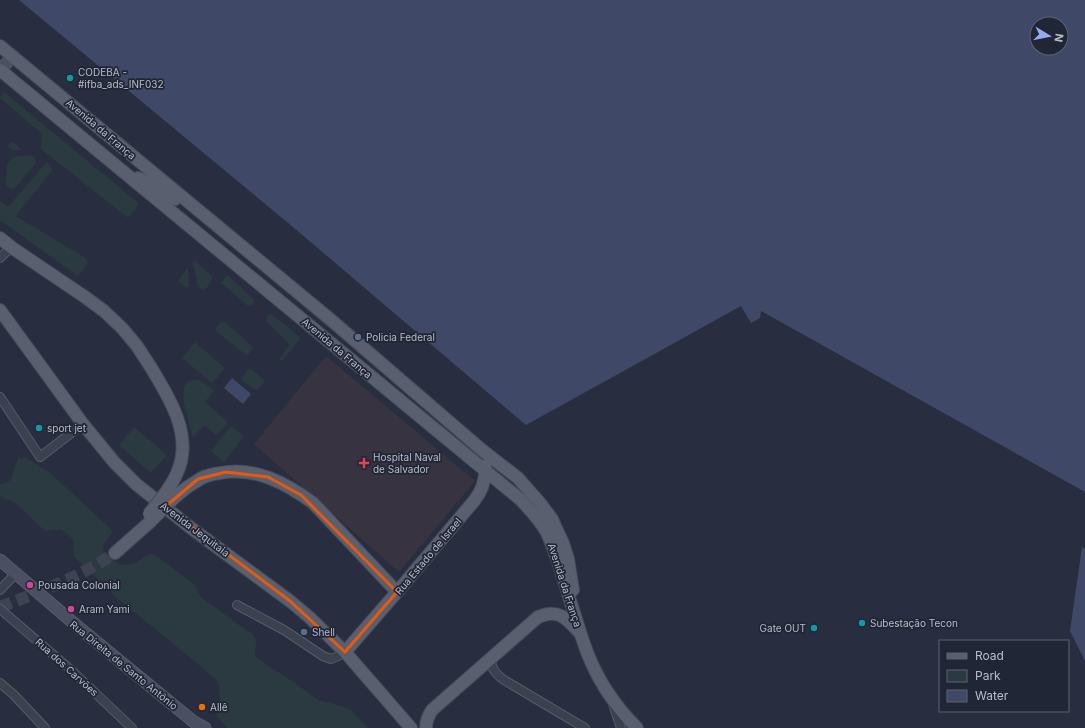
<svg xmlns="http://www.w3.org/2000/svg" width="1085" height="728" viewBox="0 0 1085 728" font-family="Inter,sans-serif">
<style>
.medical{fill:#373341}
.green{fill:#2a3a40}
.water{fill:#3f4967;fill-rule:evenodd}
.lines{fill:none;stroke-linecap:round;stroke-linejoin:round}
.primary-tunnel{stroke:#3e4354;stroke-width:12;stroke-dasharray:12 6;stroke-linecap:butt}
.street-casing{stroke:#565c6a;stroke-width:10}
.secondary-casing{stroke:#565c6a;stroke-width:13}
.primary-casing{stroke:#454a59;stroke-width:14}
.street{stroke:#3c414f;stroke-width:8}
.secondary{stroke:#4a4f62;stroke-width:11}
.primary{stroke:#5a5f6f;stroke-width:12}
.primary-bridge-casing{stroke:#454a59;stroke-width:14;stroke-linecap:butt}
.primary-bridge{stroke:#5a5f6f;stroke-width:12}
.marked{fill:none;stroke:#e8590c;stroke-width:3;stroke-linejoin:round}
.culture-dot{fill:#0f9aa8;stroke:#202635;stroke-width:1.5}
.service-dot{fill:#5c6f8a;stroke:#202635;stroke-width:1.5}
.health-dot{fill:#e0444e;stroke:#202635;stroke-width:1.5}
.hotel-dot{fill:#d1479c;stroke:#202635;stroke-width:1.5}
.food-dot{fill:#e8710a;stroke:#202635;stroke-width:1.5}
.labels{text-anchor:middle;stroke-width:3.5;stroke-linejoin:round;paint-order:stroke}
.poi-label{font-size:10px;fill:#b8bcca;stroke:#202635;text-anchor:start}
.street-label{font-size:10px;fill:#b8bcca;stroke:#202635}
</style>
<rect width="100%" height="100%" fill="#282e3f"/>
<path class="medical" d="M326,356L475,481L399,572L254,444Z"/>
<g class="green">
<path d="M4,92L137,202L138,205L129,217H127L41,149L42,134L0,98Z"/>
<path d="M12,141L22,150H12L8,146Z"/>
<path d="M30,155L33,156L35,158L36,163L15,188C11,189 9,188 6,186V177L7,165L13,157Z"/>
<path d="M47,163L50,165L52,169L51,172L17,214V217L84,257L88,262L78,276L0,220V201L8,207L45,164Z"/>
<path d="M195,260L212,276C212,281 208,288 203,290L198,287L193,262Z"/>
<path d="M187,269L188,270L189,286L187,288L178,281L179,279Z"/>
<path d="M227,275L254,299L253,305L248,306L221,283Z"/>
<path d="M269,314H271L300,337L299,340L282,361L280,360V358L289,345V343L266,322V319Z"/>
<path d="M223,321L253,347V348L247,356L216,331L215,329L221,322Z"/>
<path d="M195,342L225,368L212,383L182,358Z"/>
<path d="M248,369H251L264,380V382L257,391L241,380L242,377Z"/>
<path d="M198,379L214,390L205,402L227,421V424L218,434H215L206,426H203L194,437L192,435L183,400L184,387L188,381Z"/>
<path d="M231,426L244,436L224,462L211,451Z"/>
<path d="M134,427L167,455L151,473L119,445Z"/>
<path d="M24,457L48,471L112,530V533L104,544L103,551L120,565L134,564L149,554H154L194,584L199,594L202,598L253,635L256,641L255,657L295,683L318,700L335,704L351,710L368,728H227L217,716L216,713L220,699L219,687L216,679L115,596L74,557L73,539L61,529L45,531L15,503L0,496V484H3L11,480L15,466L18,459Z"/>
</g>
<g class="water">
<path d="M19,0H1085V492L761,311L760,318L751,323L741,306L526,425L293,227ZM1037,24H1061V48H1037Z"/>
<path d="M232,378L251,394L243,404L224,388Z"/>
<path d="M1082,547L1085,549V661L1070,631Z"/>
</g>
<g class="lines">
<path class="primary-tunnel" d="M0,607C40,592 80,577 115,553"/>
<defs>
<g id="street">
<path d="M0,258L11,247"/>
<path d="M0,397L40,457L83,424"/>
<path d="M0,590L16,573"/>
<path d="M237,605L284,630L323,656L331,659L338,656L345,652"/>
<path d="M0,609L71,670L132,728"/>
<path d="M491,659C491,669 496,674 504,680L585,728"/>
<path d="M0,683L14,695L45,728"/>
<path d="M613,704L621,728"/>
</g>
<g id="secondary">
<path d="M0,70L13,56"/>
<path d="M0,560L77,626L194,722L205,728"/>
</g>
<g id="primary">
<path d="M0,46L331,320L482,450L518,478L540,503L552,519L555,526L563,543L568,559L573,590"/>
<path d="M0,70L521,500C530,510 539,519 546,531C553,545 558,561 563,577C571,602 578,628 587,652C598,681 615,706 637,728"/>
<path d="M138,178L156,186L175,199"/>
<path d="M0,238L11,247L85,297L104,311L122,328L137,346L150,366"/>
<path d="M0,310L83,424L114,462L136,484L191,528L290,601L309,617L345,652L411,728"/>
<path d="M313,503L397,592"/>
<path d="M115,553L151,521"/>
<path d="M345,652L397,592L474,501C482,491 486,479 485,466"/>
<path d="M426,728C426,721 428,716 432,710L538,617C558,608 566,618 579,632"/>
</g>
</defs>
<use href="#street" class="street-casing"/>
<use href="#secondary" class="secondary-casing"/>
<use href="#primary" class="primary-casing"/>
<use href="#street" class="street"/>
<use href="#secondary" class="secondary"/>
<use href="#primary" class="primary"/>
<defs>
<g id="primary-bridge">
<path d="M149,514C159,501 171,488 177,473C194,436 169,397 150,366"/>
<path d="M151,521C166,506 179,491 197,481C203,476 212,474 220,473C254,466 286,483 313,503"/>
</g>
</defs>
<use href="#primary-bridge" class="primary-bridge-casing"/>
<use href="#primary-bridge" class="primary-bridge"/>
</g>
<path class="marked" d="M226,472L268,477L301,495L397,592L345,652L290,601L165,507L198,479Z"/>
<g class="culture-dot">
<circle cx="70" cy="78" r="4"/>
<circle cx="39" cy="428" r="4"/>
<circle cx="862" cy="623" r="4"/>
<circle cx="814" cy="628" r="4"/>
</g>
<g class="service-dot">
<circle cx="358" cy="337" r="4"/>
<circle cx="304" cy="632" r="4"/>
</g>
<path class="health-dot" d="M362 457h4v4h4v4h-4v4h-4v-4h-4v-4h4z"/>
<g class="hotel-dot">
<circle cx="30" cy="585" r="4"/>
<circle cx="71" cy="609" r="4"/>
</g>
<circle class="food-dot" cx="202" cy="707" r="4"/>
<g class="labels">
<g class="poi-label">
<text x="78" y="76">CODEBA -<tspan x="78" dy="12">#ifba_ads_INF032</tspan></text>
<text x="366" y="341">Policia Federal</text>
<text x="47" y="432">sport jet</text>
<text x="373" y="461">Hospital Naval<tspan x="373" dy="12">de Salvador</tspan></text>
<text x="38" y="589">Pousada Colonial</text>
<text x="79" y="613">Aram Yami</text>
<text x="870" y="627">Subestação Tecon</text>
<text x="806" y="632" text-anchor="end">Gate OUT</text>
<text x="312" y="636">Shell</text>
<text x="210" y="711">Allê</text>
</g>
<g class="street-label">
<text transform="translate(101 129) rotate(40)" y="4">Avenida da França</text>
<text transform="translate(337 348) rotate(40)" y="4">Avenida da França</text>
<text transform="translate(195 529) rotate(37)" y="4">Avenida Jequitaia</text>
<text transform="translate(428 556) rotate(-50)" y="4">Rua Estado de Israel</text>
<text transform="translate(565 585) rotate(72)" y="4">Avenida da França</text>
<text transform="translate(124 665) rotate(39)" y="4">Rua Direita de Santo Antônio</text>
<text transform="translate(67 667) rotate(42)" y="4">Rua dos Carvões</text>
</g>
</g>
<rect x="939" y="640" width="130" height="72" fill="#202635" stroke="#5d6271"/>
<rect x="947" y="653" width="20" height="6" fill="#5a5f6f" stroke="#5d6271"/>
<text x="975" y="660" font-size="12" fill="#b8bcca">Road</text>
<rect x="947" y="670" width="20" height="12" fill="#2a3a40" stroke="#5d6271"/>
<text x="975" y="680" font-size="12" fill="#b8bcca">Park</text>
<rect x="947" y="690" width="20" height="12" fill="#3f4967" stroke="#5d6271"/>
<text x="975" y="700" font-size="12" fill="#b8bcca">Water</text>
<g transform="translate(1049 36) rotate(100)"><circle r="19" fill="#202635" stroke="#5d6271"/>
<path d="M0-3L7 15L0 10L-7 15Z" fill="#95aaf2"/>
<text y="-6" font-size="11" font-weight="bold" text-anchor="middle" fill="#b8bcca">N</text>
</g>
</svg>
